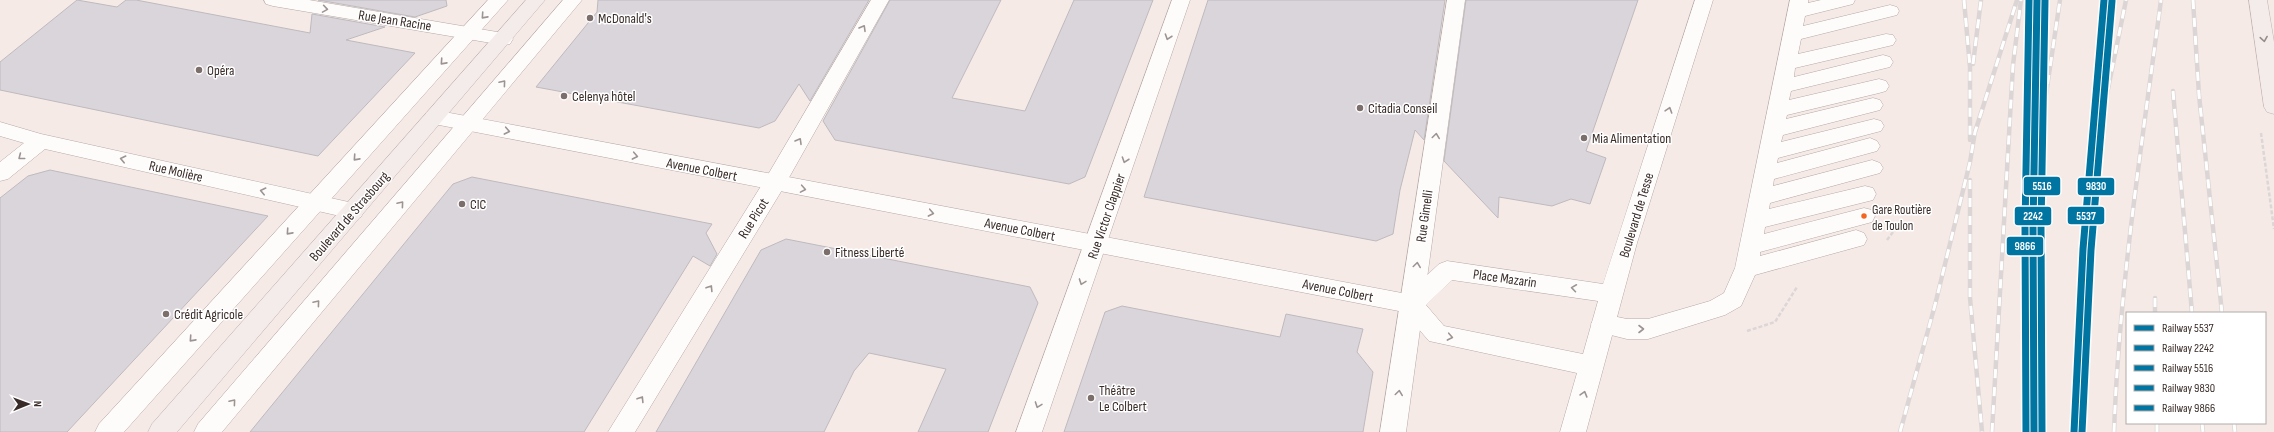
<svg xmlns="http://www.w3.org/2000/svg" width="2274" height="432" viewBox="0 0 2274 432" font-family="'Sofia Sans Condensed',sans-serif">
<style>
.building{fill:#dad5da;stroke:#bdbabe}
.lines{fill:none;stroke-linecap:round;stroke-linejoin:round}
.lane-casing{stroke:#b4a9a6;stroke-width:1}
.street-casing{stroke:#b4a9a6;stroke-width:1}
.secondary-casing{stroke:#b4a9a6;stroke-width:1}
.primary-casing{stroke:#c2b1ad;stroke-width:1}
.path{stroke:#dbd7d6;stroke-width:2.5;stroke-dasharray:4 2;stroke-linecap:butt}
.lane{fill:#fefcfb;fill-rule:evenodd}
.street{fill:#fefcfb;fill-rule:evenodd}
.secondary{fill:#fefcfb;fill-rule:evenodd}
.primary{fill:#f3ecea;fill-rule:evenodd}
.rail-casing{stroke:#dbd6d5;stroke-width:4.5}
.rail{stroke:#fff;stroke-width:3;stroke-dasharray:9;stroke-linecap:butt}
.rail-1-casing{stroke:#fff;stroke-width:10}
.rail-2-casing{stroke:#fff;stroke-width:10}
.rail-3-casing{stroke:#fff;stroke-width:10}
.rail-4-casing{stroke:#fff;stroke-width:10}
.rail-5-casing{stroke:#fff;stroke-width:10}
.rail-1{stroke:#0075a1;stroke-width:7}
.rail-2{stroke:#0075a1;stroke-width:7}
.rail-3{stroke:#0075a1;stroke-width:7}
.rail-4{stroke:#0075a1;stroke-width:7}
.rail-5{stroke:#0075a1;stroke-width:7}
.oneway{stroke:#9c9492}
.oneway2{stroke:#968c89}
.poi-dot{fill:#7b6e6b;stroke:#fff;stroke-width:1.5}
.bus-dot{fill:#f26522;stroke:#fff;stroke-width:1.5}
.labels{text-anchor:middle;stroke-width:3;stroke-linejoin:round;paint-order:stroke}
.bus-label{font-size:13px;fill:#392c28;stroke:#fff;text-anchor:start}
.poi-label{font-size:14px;fill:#392c28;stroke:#fff;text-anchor:start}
.street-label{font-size:14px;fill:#392c28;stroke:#fff}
.line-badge{stroke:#fff;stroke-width:1.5}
.badge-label{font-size:11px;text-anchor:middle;font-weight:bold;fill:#fff}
</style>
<rect width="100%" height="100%" fill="#f6eae7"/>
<g class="building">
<path d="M77,0L117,7L126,0H136L310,33L312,14L385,27L346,40L415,53L318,156L0,90V62Z"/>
<path d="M318,0H446L447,6L415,17Z"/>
<path d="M598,0H869L810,101L799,84L775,121L759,128L536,87L597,12Z"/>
<path d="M890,0H1001L952,98L1025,111L1074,0H1153L1085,177L1069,184L835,140L823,121Z"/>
<path d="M1208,0H1445L1424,140L1415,130L1400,190L1393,234L1376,241L1144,197Z"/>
<path d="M1466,0H1638L1586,151L1606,158L1590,204L1571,199L1552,206L1499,197L1498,218L1444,161Z"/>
<path d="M50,170L268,216L67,432H0V198L28,176Z"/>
<path d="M472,177L712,224L706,233L717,254L710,266L693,256L584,432H250L453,184Z"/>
<path d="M786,239L1030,287L1038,303L988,432H918L946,369L869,353L854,371L824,432H656L761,250Z"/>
<path d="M1122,306L1280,337L1286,314L1363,329L1357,352L1373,372L1363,432H1064L1105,312Z"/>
</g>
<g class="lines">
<defs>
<g id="lane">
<path d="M488,0H508L124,432H95L99,424Z"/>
<path d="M563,0H582L222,432H194L198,424Z"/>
<path d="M1790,0H1808V3L1821,0H1855L1853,4L1805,16L1803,26L1890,5L1897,7L1899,11L1897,15L1801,39L1798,54L1886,34L1893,35L1896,40L1893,45L1795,68L1794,77L1883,55L1890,57L1893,62L1890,67L1791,91L1789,100L1879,79L1886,81L1889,86L1886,91L1879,93L1787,115L1786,119L1873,98L1880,100L1883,105L1880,110L1783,135L1781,142L1874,119L1881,121L1884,126L1881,131L1778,158L1777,163L1870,138L1877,141L1880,146L1877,151L1774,179L1773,186L1872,160L1880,163L1883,168L1880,173L1770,203L1769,209L1865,186L1873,188L1876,194L1873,200L1765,227L1764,234L1864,208L1872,210L1875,216L1872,222L1760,252V256L1856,230L1864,233L1867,239L1864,245L1755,275L1741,306L1725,315L1648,339H1627L1595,331L1591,324L1595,317L1603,314L1627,319H1648L1710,301L1724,293L1735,268Z"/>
</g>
<g id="street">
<path d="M264,0H309L503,33L510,34L513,39L510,44L503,45L273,6L266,4Z"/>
<path d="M871,0H889L782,190L635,432H608L766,178Z"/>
<path d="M1172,0H1190L1042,432H1016Z"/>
<path d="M1447,0H1465L1406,432H1380Z"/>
<path d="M0,122L41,134L353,203L361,205L364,211L361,217L353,219L45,149L8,179L0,181V162L24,143L0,136Z"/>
</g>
<path id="secondary" d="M1695,0H1713L1637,243L1586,432H1560L1577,373L1429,341L1404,312L434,124L427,122L424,117L427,112L434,110L1407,294L1439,264L1447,261L1603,284ZM1452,280L1598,301L1583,354L1444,326L1426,305Z"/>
<g id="primary">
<path d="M526,0H545L177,432H148L152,424Z"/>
<path d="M2249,0H2267L2274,42V114L2267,112L2264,107Z"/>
</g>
</defs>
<use href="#lane" class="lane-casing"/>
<use href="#street" class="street-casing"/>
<use href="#secondary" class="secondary-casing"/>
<use href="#primary" class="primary-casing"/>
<g class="path">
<path d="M2261,133L2274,229"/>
<path d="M1887,240L1893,232"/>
<path d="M1747,331L1775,322L1797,287"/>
</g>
<use href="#lane" class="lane"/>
<use href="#street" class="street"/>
<use href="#secondary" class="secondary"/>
<use href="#primary" class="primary"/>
<defs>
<g id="rail">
<path d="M1964,0L1970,67V140"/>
<path d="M2193,0L2199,95L2222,313"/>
<path d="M1973,64L1981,0"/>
<path d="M2173,91L2192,313"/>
<path d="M1970,180V298L1982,432"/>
<path d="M2033,227L2040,135L2060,0"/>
<path d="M2083,249L2095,153L2126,0"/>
<path d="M2155,298V313"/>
<path d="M2157,423V432"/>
<path d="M2202,423L2203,432"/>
<path d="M2234,423L2235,432"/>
<path d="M1900,432L1935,305L1970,162L1975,132L2017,0"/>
<path d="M1992,432L2013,65L2021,0"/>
<path d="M2114,432C2119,287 2142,144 2161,0"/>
</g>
</defs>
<use href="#rail" class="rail-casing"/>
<use href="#rail" class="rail"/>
<defs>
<path id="rail-1" d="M2074,432L2083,249L2104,0"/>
<path id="rail-2" d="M2034,432L2033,227L2037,0"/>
<path id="rail-3" d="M2042,432L2041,227L2045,0"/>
<path id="rail-4" d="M2082,432L2091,250L2112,1"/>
<path id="rail-5" d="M2026,432L2025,227L2029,0"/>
</defs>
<use href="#rail-1" class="rail-1-casing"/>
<use href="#rail-2" class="rail-2-casing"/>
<use href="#rail-3" class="rail-3-casing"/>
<use href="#rail-4" class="rail-4-casing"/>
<use href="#rail-5" class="rail-5-casing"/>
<use href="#rail-1" class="rail-1"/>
<use href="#rail-2" class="rail-2"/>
<use href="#rail-3" class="rail-3"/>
<use href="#rail-4" class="rail-4"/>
<use href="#rail-5" class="rail-5"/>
</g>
<defs><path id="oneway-chevron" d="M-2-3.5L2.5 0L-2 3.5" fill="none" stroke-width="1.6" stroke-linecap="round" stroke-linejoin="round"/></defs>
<g class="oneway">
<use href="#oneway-chevron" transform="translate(325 9) rotate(9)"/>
<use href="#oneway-chevron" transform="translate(484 16) rotate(132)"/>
<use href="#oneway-chevron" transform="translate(863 28) rotate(-60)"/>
<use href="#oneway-chevron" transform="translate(1168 37) rotate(109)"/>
<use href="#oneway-chevron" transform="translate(443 62) rotate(132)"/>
<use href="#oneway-chevron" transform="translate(503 83) rotate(-50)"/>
<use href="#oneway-chevron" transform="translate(1669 110) rotate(-72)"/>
<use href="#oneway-chevron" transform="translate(507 131) rotate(11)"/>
<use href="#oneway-chevron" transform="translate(1436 136) rotate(-82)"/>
<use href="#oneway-chevron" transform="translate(799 141) rotate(-60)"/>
<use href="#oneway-chevron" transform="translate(635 156) rotate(11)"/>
<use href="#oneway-chevron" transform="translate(21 157) rotate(142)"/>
<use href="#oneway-chevron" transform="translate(356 158) rotate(132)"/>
<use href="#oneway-chevron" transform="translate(123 159) rotate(-167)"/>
<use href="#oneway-chevron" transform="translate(1125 160) rotate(109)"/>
<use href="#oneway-chevron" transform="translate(803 189) rotate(10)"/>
<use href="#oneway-chevron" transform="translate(263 191) rotate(-167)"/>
<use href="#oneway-chevron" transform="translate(401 204) rotate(-50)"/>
<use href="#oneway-chevron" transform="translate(931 213) rotate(11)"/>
<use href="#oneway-chevron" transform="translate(289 232) rotate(132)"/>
<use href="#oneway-chevron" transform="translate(1417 265) rotate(-82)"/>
<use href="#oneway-chevron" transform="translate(1082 282) rotate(110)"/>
<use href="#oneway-chevron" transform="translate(710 288) rotate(-58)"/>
<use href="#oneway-chevron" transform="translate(1574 288) rotate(-172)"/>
<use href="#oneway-chevron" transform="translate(317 303) rotate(-50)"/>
<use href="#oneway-chevron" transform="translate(1641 329)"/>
<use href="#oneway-chevron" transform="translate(1450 337) rotate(11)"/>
<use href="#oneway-chevron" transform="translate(192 339) rotate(132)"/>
<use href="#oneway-chevron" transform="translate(1399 393) rotate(-82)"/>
<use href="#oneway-chevron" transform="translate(1584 394) rotate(-74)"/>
<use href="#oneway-chevron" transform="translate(641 399) rotate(-58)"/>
<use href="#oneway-chevron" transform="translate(233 402) rotate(-50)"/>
<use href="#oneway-chevron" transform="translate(1038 405) rotate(110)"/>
</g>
<use class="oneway2" href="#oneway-chevron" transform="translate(2264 39) rotate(81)"/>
<g class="poi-dot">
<circle cx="590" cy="18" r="4"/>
<circle cx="199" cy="70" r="4"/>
<circle cx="564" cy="96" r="4"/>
<circle cx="1360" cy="108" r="4"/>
<circle cx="1584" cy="138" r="4"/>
<circle cx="462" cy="204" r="4"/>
<circle cx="827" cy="252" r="4"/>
<circle cx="166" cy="314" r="4"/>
<circle cx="1091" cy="398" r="4"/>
</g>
<circle class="bus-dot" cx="1864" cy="216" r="3.5"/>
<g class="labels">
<g class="bus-label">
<text x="1872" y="214">Gare Routière<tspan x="1872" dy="16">de Toulon</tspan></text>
</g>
<g class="poi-label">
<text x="598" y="23">McDonald's</text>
<text x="207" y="75">Opéra</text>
<text x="572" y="101">Celenya hôtel</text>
<text x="1368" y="113">Citadia Conseil</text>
<text x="1592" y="143">Mia Alimentation</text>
<text x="470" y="209">CIC</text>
<text x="835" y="257">Fitness Liberté</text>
<text x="174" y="319">Crédit Agricole</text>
<text x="1099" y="395">Théâtre<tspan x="1099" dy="16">Le Colbert</tspan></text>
</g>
<g class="street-label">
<text transform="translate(395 20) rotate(9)" y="5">Rue Jean Racine</text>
<text transform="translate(702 169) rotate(11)" y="5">Avenue Colbert</text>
<text transform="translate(176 171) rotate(13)" y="5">Rue Molière</text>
<text transform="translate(1636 215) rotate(-73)" y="5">Boulevard de Tesse</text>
<text transform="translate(349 216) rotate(-49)" y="5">Boulevard de Strasbourg</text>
<text transform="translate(1106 216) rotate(-71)" y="5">Rue Victor Clappier</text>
<text transform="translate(1424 216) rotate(-82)" y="5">Rue Gimelli</text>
<text transform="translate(753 218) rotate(-58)" y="5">Rue Picot</text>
<text transform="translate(1020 229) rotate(11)" y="5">Avenue Colbert</text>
<text transform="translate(1505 278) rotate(8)" y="5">Place Mazarin</text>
<text transform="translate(1338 290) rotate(11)" y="5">Avenue Colbert</text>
</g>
</g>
<g class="line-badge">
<rect x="2023" y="176" width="38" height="20" rx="4" fill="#0075a1"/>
<rect x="2077" y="177" width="38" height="19" rx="4" fill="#0075a1"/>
<rect x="2067" y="206" width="38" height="19" rx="4" fill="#0075a1"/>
<rect x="2014" y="206" width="38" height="20" rx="4" fill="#0075a1"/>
<rect x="2006" y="236" width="38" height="20" rx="4" fill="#0075a1"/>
</g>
<g class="badge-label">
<text x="2042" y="190">5516</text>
<text x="2096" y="190">9830</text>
<text x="2086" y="220">5537</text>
<text x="2033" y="220">2242</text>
<text x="2025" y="250">9866</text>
</g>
<rect x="2126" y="312" width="140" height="112" fill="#ffffff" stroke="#b0aba9"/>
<rect x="2134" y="325" width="20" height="6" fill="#0075a1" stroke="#b0aba9"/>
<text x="2162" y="332" font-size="12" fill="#392c28">Railway 5537</text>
<rect x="2134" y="345" width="20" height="6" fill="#0075a1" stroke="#b0aba9"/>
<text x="2162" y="352" font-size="12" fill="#392c28">Railway 2242</text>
<rect x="2134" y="365" width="20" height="6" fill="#0075a1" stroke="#b0aba9"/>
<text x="2162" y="372" font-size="12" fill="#392c28">Railway 5516</text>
<rect x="2134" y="385" width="20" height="6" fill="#0075a1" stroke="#b0aba9"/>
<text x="2162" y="392" font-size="12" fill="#392c28">Railway 9830</text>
<rect x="2134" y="405" width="20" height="6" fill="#0075a1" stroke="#b0aba9"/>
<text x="2162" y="412" font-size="12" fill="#392c28">Railway 9866</text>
<g transform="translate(28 404) rotate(89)" stroke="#ffffff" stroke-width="3" paint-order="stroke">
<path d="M0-3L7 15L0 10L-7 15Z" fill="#392c28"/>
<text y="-6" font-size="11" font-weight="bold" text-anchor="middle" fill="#392c28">N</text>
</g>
</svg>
